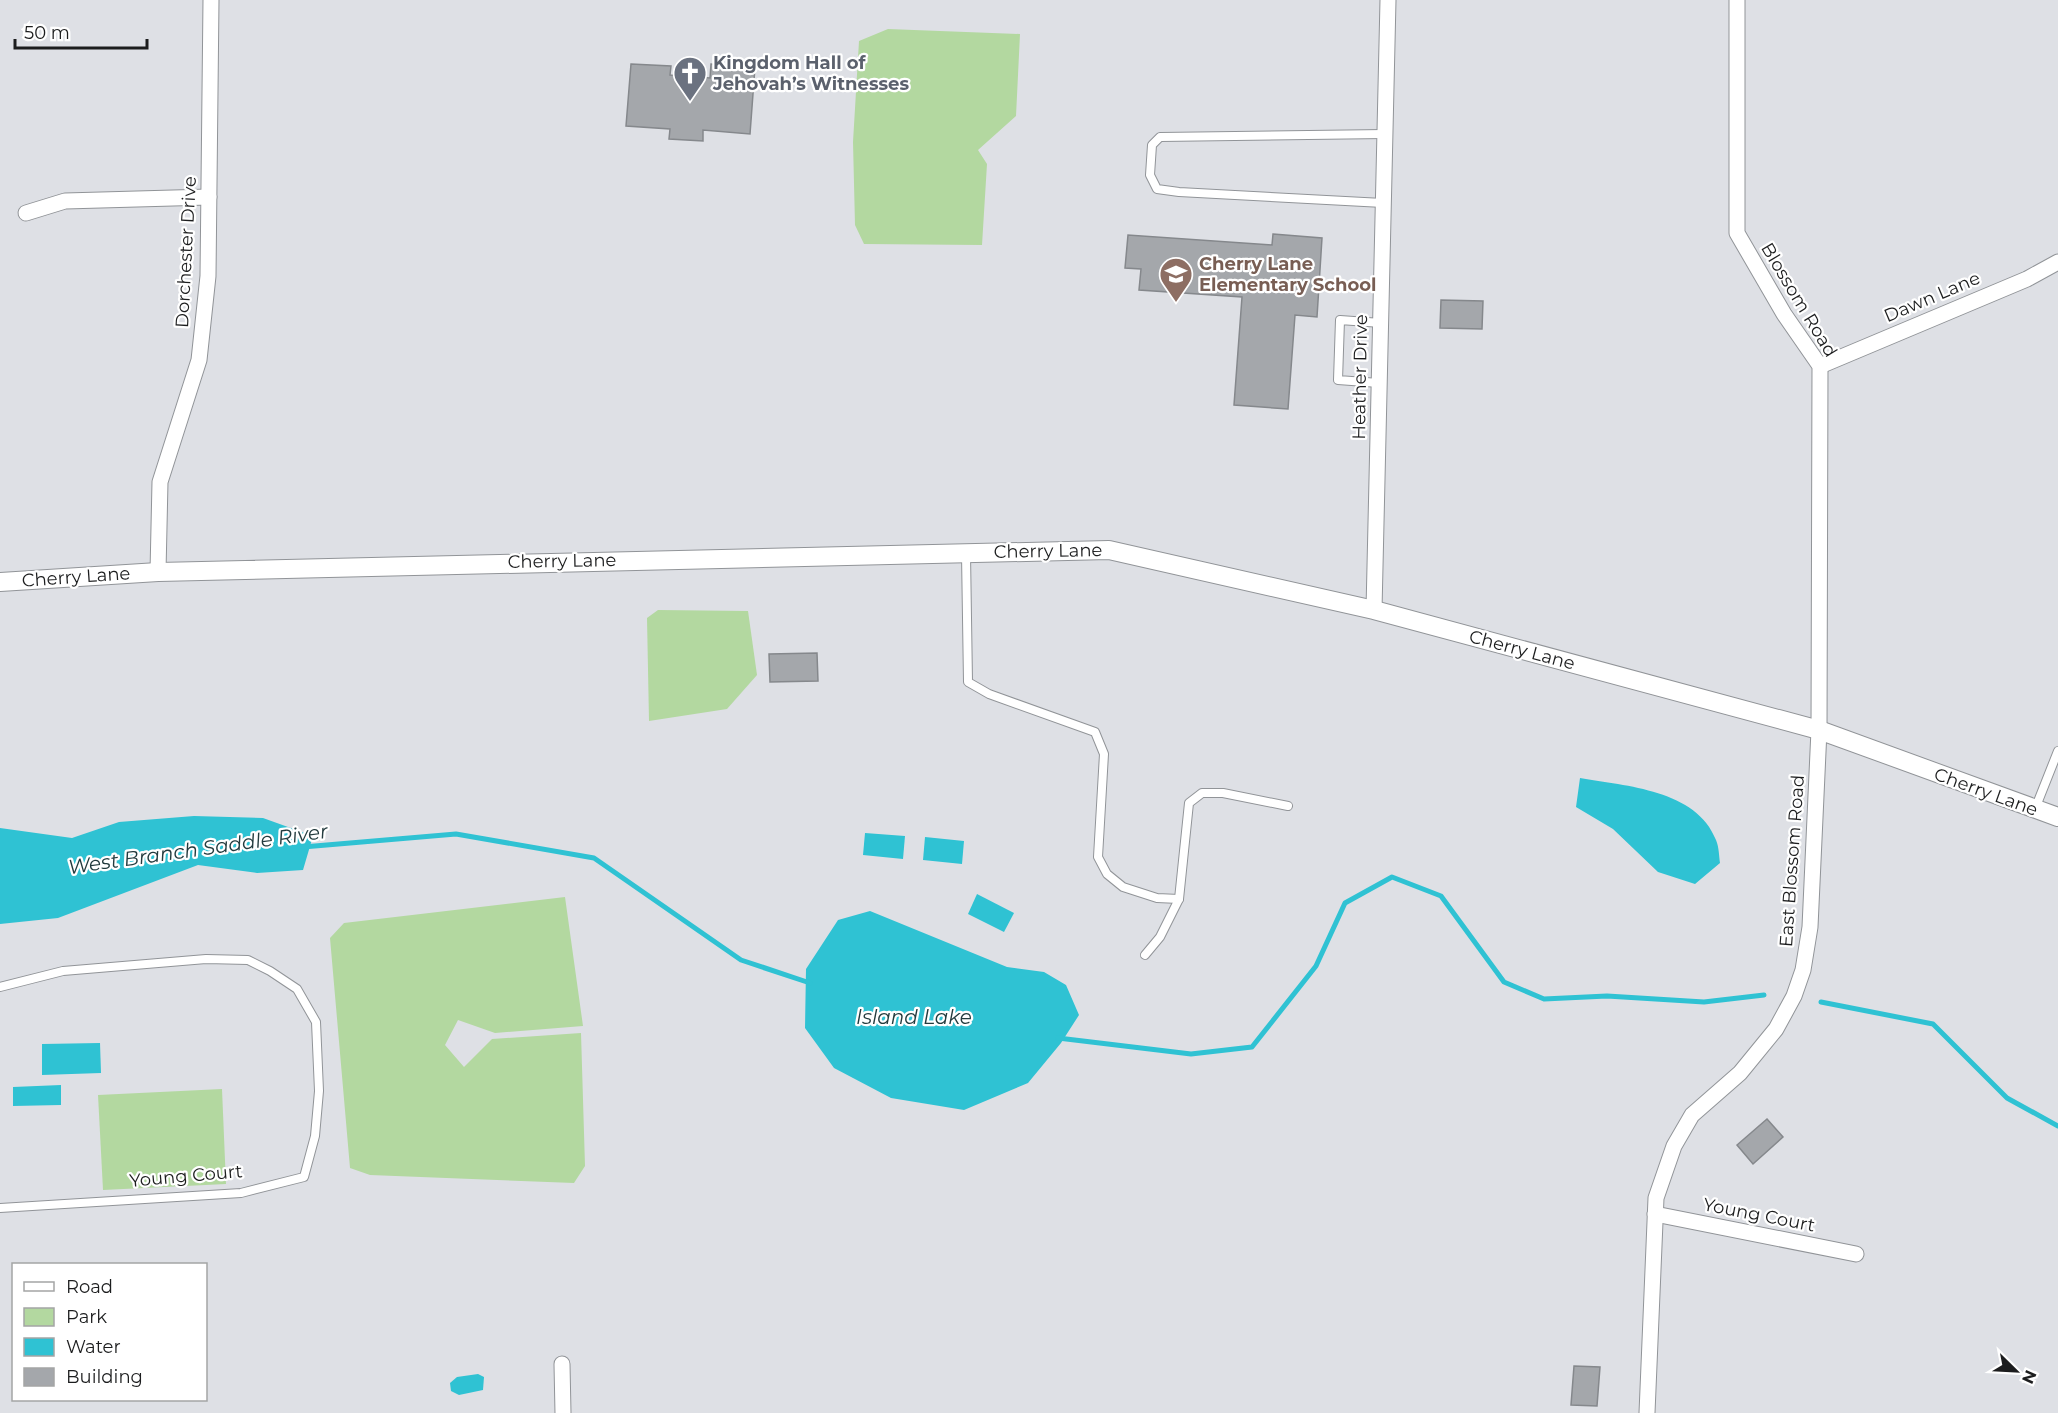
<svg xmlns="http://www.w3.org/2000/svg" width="2058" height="1413" viewBox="0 0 2058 1413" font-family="Montserrat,sans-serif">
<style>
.green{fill:#b3d8a0}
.water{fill:#2fc2d3}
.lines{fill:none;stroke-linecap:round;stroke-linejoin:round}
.stream{stroke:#2fc2d3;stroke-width:5}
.building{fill:#a4a7ab;stroke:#85888c;stroke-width:1.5}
.service-casing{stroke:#919498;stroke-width:10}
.minor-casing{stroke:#919498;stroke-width:17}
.tertiary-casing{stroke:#919498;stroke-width:20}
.service{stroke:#fff;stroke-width:8}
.minor{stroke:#fff;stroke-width:15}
.tertiary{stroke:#fff;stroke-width:18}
.labels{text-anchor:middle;stroke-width:4.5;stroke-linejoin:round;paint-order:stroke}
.worship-label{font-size:18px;font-weight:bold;fill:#5b616d;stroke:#fff;text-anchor:start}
.street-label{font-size:18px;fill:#1c1d1e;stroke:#fff}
.education-label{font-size:18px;font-weight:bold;fill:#785e54;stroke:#fff;text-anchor:start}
.water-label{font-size:20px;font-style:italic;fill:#233b3e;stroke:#fff}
</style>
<rect width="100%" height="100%" fill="#dee0e5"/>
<g class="green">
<path d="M888,29L1020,34L1016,116L978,150L987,164L982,245L864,244L855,225L853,142L859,41Z"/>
<path d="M658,610L748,611L757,675L727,709L649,721L647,618Z"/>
<path d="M565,897L583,1026L495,1033L458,1020L445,1045L464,1067L492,1039L581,1033L585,1166L574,1183L370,1175L350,1168L330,938L344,923Z"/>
<path d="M222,1089L226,1184L103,1190L98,1095Z"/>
</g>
<g class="water">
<path d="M1580,778C1626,786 1697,790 1716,840C1719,847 1719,856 1720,863L1695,884L1658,872L1613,829L1576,807Z"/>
<path d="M194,816L263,818L313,836L303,870L257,873L198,865L58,918L0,924V828L72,838L119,822Z"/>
<path d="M865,833L905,836L903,859L863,855Z"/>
<path d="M925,837L964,841L962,864L923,860Z"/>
<path d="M977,894L1014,913L1004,932L968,914Z"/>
<path d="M870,911L1007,967L1044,972L1066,985L1079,1015L1061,1043L1028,1083L964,1110L891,1098L834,1068L805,1028L806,969L838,920Z"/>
<path d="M100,1043L101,1073L42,1075V1044Z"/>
<path d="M61,1085V1105L13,1106V1087Z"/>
<path d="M478,1374L484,1377L483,1390L459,1395L451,1391L450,1383L457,1377Z"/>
</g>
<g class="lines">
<g class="stream">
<path d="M303,847L456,834L594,858L741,960L810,983"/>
<path d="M1821,1002L1933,1024L2007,1098L2058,1126"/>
<path d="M1058,1038L1191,1054L1252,1047L1316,966L1345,903L1392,877L1441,896L1504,982L1544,999L1607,996L1704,1002L1764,995"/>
</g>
</g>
<g class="building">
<path d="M631,64L671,66L670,75L710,78L711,64L755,67L750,134L703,130V141L669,139L670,129L626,126Z"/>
<path d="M1273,234L1322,238L1317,317L1295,315L1288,409L1234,405L1242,297L1139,290L1141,269L1125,268L1128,235L1272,245Z"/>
<path d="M1441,300L1483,301L1482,329L1440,328Z"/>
<path d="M817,653L818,681L770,682L769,654Z"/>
<path d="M1767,1119L1783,1137L1753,1164L1737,1145Z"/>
<path d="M1574,1366L1600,1367L1597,1406L1571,1405Z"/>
</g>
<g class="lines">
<defs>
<g id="service">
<path d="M1383,203L1179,192L1157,189L1150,175L1152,145L1160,137L1385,134"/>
<path d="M1379,383L1338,380L1340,320L1381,323"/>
<path d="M966,554L968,682L989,694L1095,732L1104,754L1098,857L1107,874L1123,887L1157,898L1179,899"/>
<path d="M2035,809L2058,751"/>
<path d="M1145,955L1160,937L1179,899L1189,803L1202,793H1223L1288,806"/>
<path d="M0,987L63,971L206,959L248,960L270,971L297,989L316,1022L319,1091L315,1136L304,1177L241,1193L0,1208"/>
</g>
<g id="minor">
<path d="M26,213L65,201L209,197"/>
<path d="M1820,366L2027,279L2058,262"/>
<path d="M158,572L160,482L199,360L208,276L211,0"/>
<path d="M1374,610L1388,0"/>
<path d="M1655,1214L1856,1254"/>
<path d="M562,1364L563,1413"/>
<path d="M1647,1413L1656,1198L1674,1146L1692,1115L1740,1073L1776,1029L1794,996L1803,970L1810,927L1819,730L1820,366L1784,314L1737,233V0"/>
</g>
<path id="tertiary" d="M0,582L158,572L1109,550L1374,610L1819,730L2058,817"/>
</defs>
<use href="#service" class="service-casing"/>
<use href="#minor" class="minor-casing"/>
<use href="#tertiary" class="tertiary-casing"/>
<use href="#service" class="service"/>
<use href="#minor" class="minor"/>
<use href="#tertiary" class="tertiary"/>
</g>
<defs>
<symbol id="church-pin" viewBox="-11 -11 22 30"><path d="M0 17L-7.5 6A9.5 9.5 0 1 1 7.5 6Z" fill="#6b7280" stroke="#fff"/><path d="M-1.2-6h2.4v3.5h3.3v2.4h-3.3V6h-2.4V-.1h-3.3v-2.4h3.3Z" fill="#fff"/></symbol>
<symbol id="school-pin" viewBox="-11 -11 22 30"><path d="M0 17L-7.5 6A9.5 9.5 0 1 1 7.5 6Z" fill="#8d6e63" stroke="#fff"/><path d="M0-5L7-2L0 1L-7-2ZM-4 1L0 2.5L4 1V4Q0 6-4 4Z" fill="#fff"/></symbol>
</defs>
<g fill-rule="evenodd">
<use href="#church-pin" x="671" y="54" width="38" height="52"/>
<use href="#school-pin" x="1157" y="255" width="38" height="52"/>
</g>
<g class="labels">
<g class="worship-label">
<text x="713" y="69">Kingdom Hall of<tspan x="713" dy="21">Jehovah’s Witnesses</tspan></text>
</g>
<g class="street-label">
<text transform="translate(186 252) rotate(-87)" y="6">Dorchester Drive</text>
<text transform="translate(1932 297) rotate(-23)" y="6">Dawn Lane</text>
<text transform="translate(1799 300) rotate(59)" y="6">Blossom Road</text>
<text transform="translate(1360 377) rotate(-89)" y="6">Heather Drive</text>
<text transform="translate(1048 551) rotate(-1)" y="6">Cherry Lane</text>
<text transform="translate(562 561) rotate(-1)" y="6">Cherry Lane</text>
<text transform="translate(76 577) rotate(-4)" y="6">Cherry Lane</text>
<text transform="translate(1522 650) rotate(15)" y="6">Cherry Lane</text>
<text transform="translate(1986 792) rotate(20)" y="6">Cherry Lane</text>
<text transform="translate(1792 861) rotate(-86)" y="6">East Blossom Road</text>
<text transform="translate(186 1176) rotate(-5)" y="6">Young Court</text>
<text transform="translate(1759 1215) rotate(11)" y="6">Young Court</text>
</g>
<g class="education-label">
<text x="1199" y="270">Cherry Lane<tspan x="1199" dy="21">Elementary School</tspan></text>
</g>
<g class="water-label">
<text transform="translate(198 849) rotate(-8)" y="7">West Branch Saddle River</text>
<text x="914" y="1024">Island Lake</text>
</g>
</g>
<rect x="12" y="1263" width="195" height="138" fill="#ffffff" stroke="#a4a5a5" stroke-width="1.5"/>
<rect x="24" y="1282" width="30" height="9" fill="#ffffff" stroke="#a4a5a5" stroke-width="1.5"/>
<text x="66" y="1293" font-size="18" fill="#1c1d1e">Road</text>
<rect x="24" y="1308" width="30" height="18" fill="#b3d8a0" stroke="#a4a5a5" stroke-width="1.5"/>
<text x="66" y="1323" font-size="18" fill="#1c1d1e">Park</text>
<rect x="24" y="1338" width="30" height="18" fill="#2fc2d3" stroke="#a4a5a5" stroke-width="1.5"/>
<text x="66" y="1353" font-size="18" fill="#1c1d1e">Water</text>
<rect x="24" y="1368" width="30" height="18" fill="#a4a7ab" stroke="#a4a5a5" stroke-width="1.5"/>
<text x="66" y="1383" font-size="18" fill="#1c1d1e">Building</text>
<g transform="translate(2016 1371) rotate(114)" stroke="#ffffff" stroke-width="4.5" paint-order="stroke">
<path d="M0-4.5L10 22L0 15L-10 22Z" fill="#1c1d1e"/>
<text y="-9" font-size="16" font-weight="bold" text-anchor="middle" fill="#1c1d1e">N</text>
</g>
<path d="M15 39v9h132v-9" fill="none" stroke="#1c1d1e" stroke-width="3"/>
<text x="24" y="39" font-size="18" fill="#1c1d1e" stroke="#ffffff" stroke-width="4.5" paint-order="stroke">50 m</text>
</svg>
